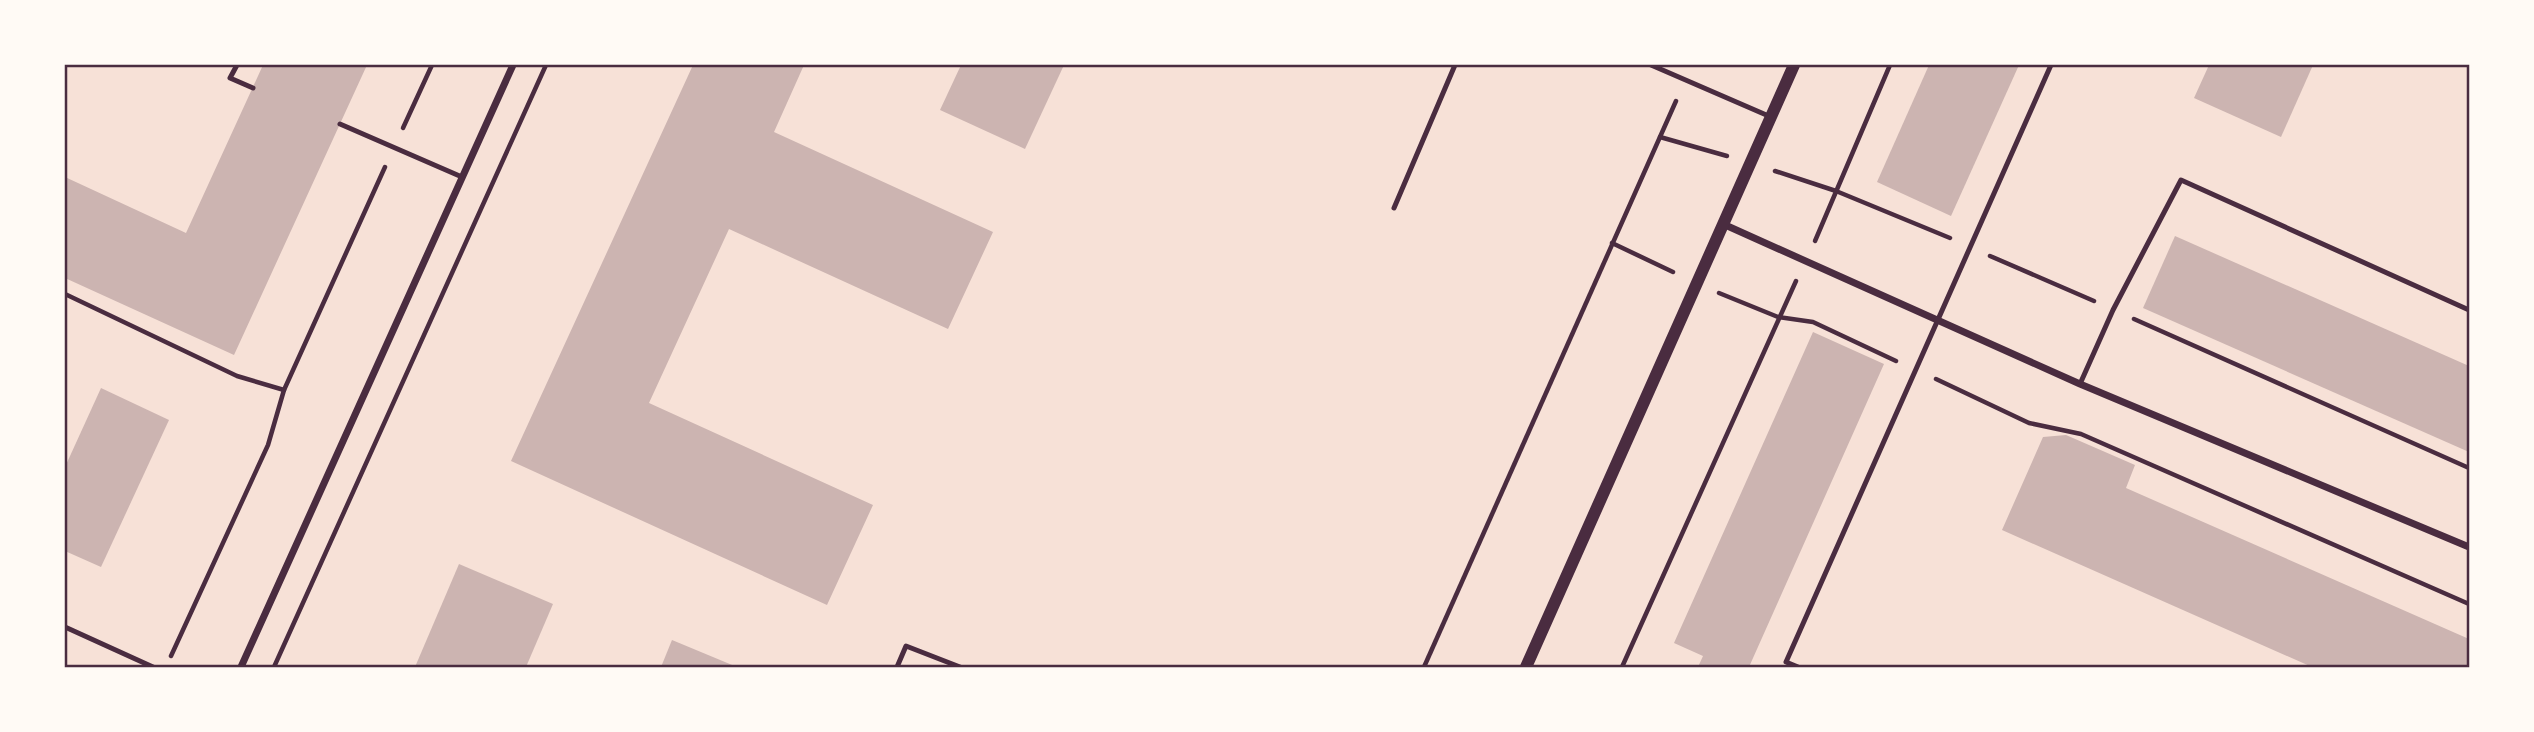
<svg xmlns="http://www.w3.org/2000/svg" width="2534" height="732" viewBox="0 0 2534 732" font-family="'DejaVu Sans',sans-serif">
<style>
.building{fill:#ccb4b1}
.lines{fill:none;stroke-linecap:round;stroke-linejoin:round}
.path{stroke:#4a2c40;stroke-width:4.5}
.service{stroke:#4a2c40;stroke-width:5}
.minor{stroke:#4a2c40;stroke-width:7}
.tertiary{stroke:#4a2c40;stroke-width:12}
.neatline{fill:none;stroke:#4a2c40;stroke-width:2.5}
</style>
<rect width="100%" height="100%" fill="#f7e1d7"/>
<g class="building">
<path d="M263,65H367L234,355L65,278V177L186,233Z"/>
<path d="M693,65H804L774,132L993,232L948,329L729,229L649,403L873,505L827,605L511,461Z"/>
<path d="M961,65H1064L1025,149L940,110Z"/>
<path d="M1929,65H2019L1951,216L1877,182Z"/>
<path d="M2209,65H2313L2281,137L2194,98Z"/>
<path d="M2175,236L2469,366V452L2143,308Z"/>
<path d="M1813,332L1884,364L1749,667H1698L1703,656L1674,643Z"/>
<path d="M101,388L169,420L101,567L65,551V467Z"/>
<path d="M2066,435L2135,465L2126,488L2469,639V667H2312L2002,530L2043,437Z"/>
<path d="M459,564L553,604L526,667H415Z"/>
<path d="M672,640L737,667H661Z"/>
</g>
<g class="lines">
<g class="path">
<path d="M403,128L432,65"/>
<path d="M1660,137L1727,156"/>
<path d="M1775,171L1836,191L1950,238"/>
<path d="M1815,241L1890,65"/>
<path d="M1612,243L1673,272"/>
<path d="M1990,256L2094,301"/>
<path d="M1719,293L1778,317L1813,322L1896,361"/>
<path d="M65,294L237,376L284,390"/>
<path d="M2134,319L2469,468"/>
<path d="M1936,379L2029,423L2081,434L2469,604"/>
<path d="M171,656L268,445L284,390L385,167"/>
<path d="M274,667L546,65"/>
<path d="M1424,667L1676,101"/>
<path d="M1622,667L1796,281"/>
</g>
<g class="service">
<path d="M237,65L230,78L253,88"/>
<path d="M1651,65L1771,117"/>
<path d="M340,124L462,177"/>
<path d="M1394,208L1455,65"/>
<path d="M2080,384L2113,310L2181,180L2469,310"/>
<path d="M65,627L153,667"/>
<path d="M897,667L906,646L960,667"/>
<path d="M1798,667L1786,662L2051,65"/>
</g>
<g class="minor">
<path d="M1723,224L2080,384L2469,547"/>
<path d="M241,667L513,65"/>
</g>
<path class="tertiary" d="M1526,667L1794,65"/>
</g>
<rect width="2534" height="732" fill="none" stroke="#fffaf5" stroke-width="133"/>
<rect x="66" y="66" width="2402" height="600" class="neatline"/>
</svg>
